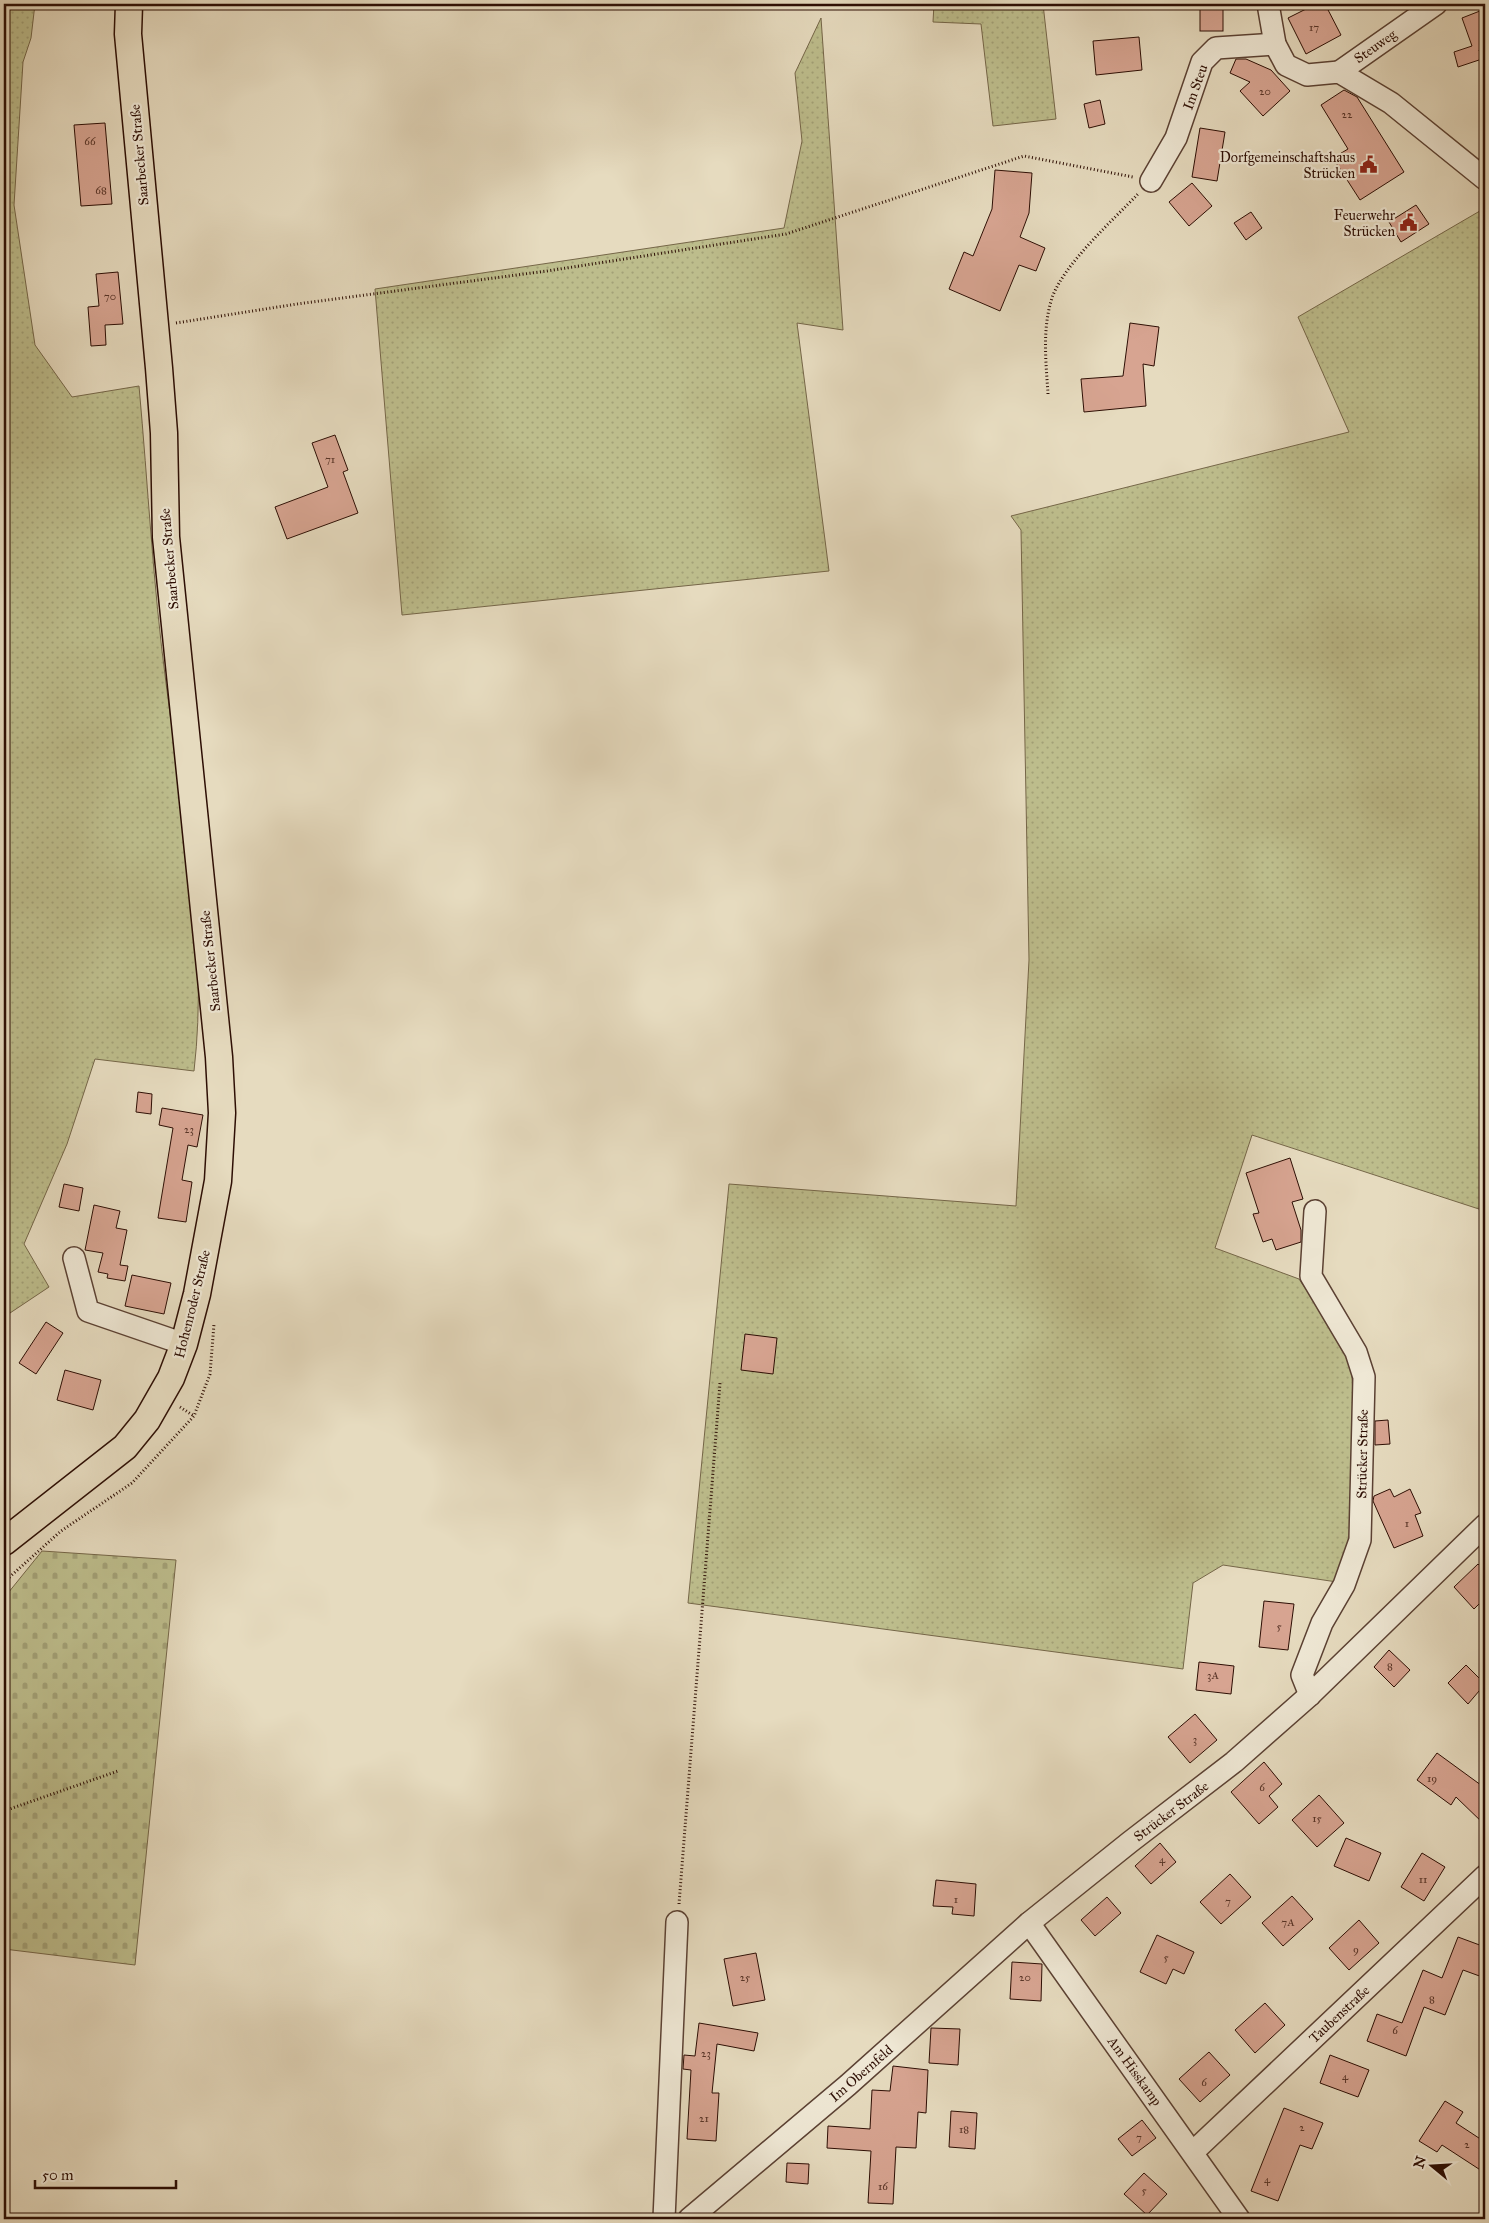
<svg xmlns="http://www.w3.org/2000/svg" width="1489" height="2223" viewBox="0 0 1489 2223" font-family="'IM FELL Great Primer',serif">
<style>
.grass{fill:url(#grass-dots);stroke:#756648}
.cemetery{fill:url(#cemetery-stones);stroke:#756648}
.building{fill:#d7a491;stroke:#2d0e04}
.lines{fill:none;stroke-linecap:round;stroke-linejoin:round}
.minor-casing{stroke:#5b4133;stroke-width:24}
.major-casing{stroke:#2d0e04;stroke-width:29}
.path{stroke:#2d0e04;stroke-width:3;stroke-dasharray:1 2.5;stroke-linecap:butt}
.minor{stroke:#efe8d5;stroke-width:21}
.major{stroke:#e6dbbf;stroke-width:26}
.labels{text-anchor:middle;stroke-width:4.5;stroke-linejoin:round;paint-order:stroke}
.number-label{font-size:11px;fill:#583427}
.street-label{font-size:14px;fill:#2d0e04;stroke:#efe8d5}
.poi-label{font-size:14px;fill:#2d0e04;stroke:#efe8d5;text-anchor:end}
</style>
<defs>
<pattern id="grass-dots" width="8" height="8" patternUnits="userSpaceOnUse" patternTransform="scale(1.25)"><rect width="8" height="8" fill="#bdbd8c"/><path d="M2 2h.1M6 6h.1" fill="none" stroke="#a3a177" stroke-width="1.8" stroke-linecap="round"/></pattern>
<pattern id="cemetery-stones" width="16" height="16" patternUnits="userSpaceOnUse" patternTransform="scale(1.25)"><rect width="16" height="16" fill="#bdbd8c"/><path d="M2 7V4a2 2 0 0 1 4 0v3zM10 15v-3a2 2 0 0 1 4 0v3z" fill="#a3a177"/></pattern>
</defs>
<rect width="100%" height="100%" fill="#e6dbbf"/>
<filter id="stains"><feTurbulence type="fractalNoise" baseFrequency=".004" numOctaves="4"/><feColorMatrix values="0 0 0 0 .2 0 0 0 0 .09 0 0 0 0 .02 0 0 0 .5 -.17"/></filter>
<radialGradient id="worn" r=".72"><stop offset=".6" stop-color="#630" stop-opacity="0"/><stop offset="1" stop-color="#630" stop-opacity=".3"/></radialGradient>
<g class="grass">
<path d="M4,4H35L31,38L23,62L14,205L35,345L72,397L139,386C148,485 153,585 166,683C182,811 209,942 194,1071L95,1059L67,1144L24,1244L49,1287L4,1317Z"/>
<path d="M934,4H1043L1056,119L993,126L981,24L933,22Z"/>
<path d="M821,18L843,330L797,323L829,571L402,615L375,289L784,228L802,141L795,73Z"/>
<path d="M1485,208V1211L1252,1135L1215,1248L1299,1279L1351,1356L1353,1396L1351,1540L1337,1582L1223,1565L1193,1583L1183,1669L688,1603L729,1184L1016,1206L1029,960L1021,530L1011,516L1349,432L1298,317Z"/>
</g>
<path class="cemetery" d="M42,1551L176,1560L135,1965L4,1949V1598Z"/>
<g class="building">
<rect x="1200" y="4" width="23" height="27"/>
<path d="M1316,4H1325L1341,35L1306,54L1288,18Z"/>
<path d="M1485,9V47L1479,50L1482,59L1458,67L1454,52L1472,46L1462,18Z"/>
<path d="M1139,37L1142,70L1096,75L1093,41Z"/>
<path d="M1236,59H1246L1271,70L1290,91L1263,116L1240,91L1250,82L1230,73Z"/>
<path d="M1344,90L1357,97L1404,172L1360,200L1333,158L1348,149L1321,105Z"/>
<path d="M1100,100L1105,124L1089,128L1084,104Z"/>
<path d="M105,123L112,204L81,206L74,125Z"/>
<path d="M1200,128L1225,132L1217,181L1192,177Z"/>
<path d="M995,170L1032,173L1029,213L1020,237L1045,248L1036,271L1019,265L1000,311L949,289L964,252L973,256L992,209Z"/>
<path d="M1192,183L1212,206L1189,226L1169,202Z"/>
<path d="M1416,205L1429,224L1401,242L1389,222Z"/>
<path d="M1251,212L1262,228L1246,240L1234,223Z"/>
<path d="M118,272L123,324L105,325L106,345L91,346L88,307L99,306L96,274Z"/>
<path d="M1130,323L1159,327L1154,366L1143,364L1146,406L1084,412L1081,379L1123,376Z"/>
<path d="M335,435L348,470L343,472L358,513L287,539L275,507L328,487L312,443Z"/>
<path d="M138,1092L152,1094L151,1114L136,1112Z"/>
<path d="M162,1108L203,1115L197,1147L188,1145L182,1180L192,1182L186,1222L158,1218L173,1128L159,1125Z"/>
<path d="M1290,1158L1303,1199L1292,1202L1301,1230V1242L1276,1250L1272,1239L1263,1242L1253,1214L1259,1213L1246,1173Z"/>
<path d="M64,1184L83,1188L79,1211L59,1207Z"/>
<path d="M94,1205L120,1211L116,1228L127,1230L120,1265L128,1266L125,1281L107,1278L108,1274L98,1272L103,1253L85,1250Z"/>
<path d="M132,1275L171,1283L164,1314L125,1306Z"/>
<path d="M46,1322L63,1333L36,1374L19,1363Z"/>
<path d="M745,1334L777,1338L773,1374L741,1370Z"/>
<path d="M65,1370L101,1380L93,1410L57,1400Z"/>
<path d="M1388,1420L1390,1444L1375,1445V1421Z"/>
<path d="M1390,1489L1394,1497L1410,1489L1421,1513L1415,1515L1423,1536L1394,1548L1373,1501L1374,1496Z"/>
<path d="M1478,1564L1485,1571V1598L1474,1609L1454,1587Z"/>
<path d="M1264,1601L1294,1604L1288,1650L1259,1647Z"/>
<path d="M1389,1650L1410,1670L1394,1687L1374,1667Z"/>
<path d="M1199,1662L1234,1666L1231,1694L1196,1690Z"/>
<path d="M1466,1665L1485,1684L1468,1704L1448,1683Z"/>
<path d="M1195,1714L1217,1740L1190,1763L1168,1737Z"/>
<path d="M1437,1753L1485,1788V1825L1456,1797L1451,1805L1417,1780Z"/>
<path d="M1264,1762L1282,1784L1269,1796L1278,1807L1259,1824L1231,1792Z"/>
<path d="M1319,1795L1344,1823L1317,1847L1292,1820Z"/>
<path d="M1346,1838L1381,1853L1369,1881L1334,1866Z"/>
<path d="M1160,1843L1176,1862L1151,1884L1135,1866Z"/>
<path d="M1422,1853L1445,1867L1424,1901L1401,1887Z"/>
<path d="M1230,1874L1251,1897L1221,1924L1200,1902Z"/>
<path d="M936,1880L976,1884L974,1916L952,1914L953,1907L933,1906Z"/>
<path d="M1292,1896L1313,1919L1283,1946L1262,1923Z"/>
<path d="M1107,1897L1121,1913L1095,1936L1081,1920Z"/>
<path d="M1359,1920L1379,1943L1349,1970L1329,1948Z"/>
<path d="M1157,1935L1194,1952L1184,1974L1173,1969L1166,1984L1140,1972Z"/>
<path d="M1458,1937L1485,1947V1978L1463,1970L1445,2015L1424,2007L1406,2056L1367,2041L1377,2014L1402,2023L1423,1970L1442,1978Z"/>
<path d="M756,1953L765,2000L733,2006L724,1959Z"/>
<path d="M1012,1962L1042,1964L1041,2001L1010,1999Z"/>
<path d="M1265,2003L1285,2025L1255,2053L1235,2030Z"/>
<path d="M699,2023L758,2033L754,2051L717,2044L712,2093H719L716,2141L687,2139L691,2070L683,2069L684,2055L695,2056Z"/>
<path d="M931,2028L960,2029L958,2065L929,2063Z"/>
<path d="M1209,2052L1230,2075L1200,2102L1179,2079Z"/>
<path d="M1330,2055L1369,2070L1358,2097L1320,2083Z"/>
<path d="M893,2066L928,2070L926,2113L918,2112L916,2148L896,2147L893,2204L868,2203L871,2151L827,2148L828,2126L870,2129L872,2090L890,2091Z"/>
<path d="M1445,2101L1463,2112L1456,2123L1485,2142V2173L1442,2145L1437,2152L1419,2141Z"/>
<path d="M1284,2108L1323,2123L1312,2149L1300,2145L1278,2201L1251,2191Z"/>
<path d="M951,2111L977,2113L975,2149L949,2147Z"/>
<path d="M1142,2120L1156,2138L1132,2156L1118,2139Z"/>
<path d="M787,2163L809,2164L808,2184L786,2182Z"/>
<path d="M1144,2173L1167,2194L1147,2215L1124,2194Z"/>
</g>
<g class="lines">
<defs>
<g id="minor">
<path d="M1268,4L1275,44L1286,65L1307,75L1339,72L1391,103L1485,179"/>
<path d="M1339,72L1436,4"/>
<path d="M1151,181L1176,138L1202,62L1216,48L1275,44"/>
<path d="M74,1258L88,1311L184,1344"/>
<path d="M1310,1695L1302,1675L1322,1623L1344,1585L1360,1540L1364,1377L1356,1352L1311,1276L1315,1211"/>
<path d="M1029,1923L1239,2219"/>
<path d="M1193,2152L1485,1876"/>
<path d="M664,2219L677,1922"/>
<path d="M689,2219L848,2085L1029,1923L1130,1842L1234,1762L1310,1695L1485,1525"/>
</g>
<path id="major" d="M4,1542L125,1447L147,1420L171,1378L184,1344L197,1294L218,1181L222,1113L219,1057L166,537L164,433L159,368L128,34L129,4"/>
</defs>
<use href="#minor" class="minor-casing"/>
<use href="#major" class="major-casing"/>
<g class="path">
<path d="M176,323L297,304L547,271L786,234L1024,156L1133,177"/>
<path d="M1048,394C1046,362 1042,329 1052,298C1063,265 1113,220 1138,194"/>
<path d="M180,1407L194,1416"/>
<path d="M4,1582L61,1531L132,1483L194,1416L210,1374L214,1324"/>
<path d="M4,1811L118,1771"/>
<path d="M679,1904L720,1383"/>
</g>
<use href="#minor" class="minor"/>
<use href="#major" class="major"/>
</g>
<defs>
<symbol id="civic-bare" viewBox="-9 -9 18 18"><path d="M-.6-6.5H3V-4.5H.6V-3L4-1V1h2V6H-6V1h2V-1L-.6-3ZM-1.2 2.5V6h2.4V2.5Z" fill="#8f2418" stroke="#efe8d5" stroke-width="2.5" paint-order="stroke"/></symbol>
</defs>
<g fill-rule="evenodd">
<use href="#civic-bare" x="1356" y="152" width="25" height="25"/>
<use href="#civic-bare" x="1396" y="210" width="25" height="25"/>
</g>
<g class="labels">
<g class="number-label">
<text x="1314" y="31">17</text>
<text x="1265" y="95">20</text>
<text x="1347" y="118">22</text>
<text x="90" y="145">66</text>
<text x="101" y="194">68</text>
<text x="110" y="300">70</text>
<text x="330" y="463">71</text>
<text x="189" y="1133">23</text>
<text x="1407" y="1527">1</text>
<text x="1279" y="1630">5</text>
<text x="1390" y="1670">8</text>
<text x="1213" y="1679">3A</text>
<text x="1195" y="1743">3</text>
<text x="1432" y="1782">19</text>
<text x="1262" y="1791">6</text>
<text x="1317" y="1822">15</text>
<text x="1162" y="1863">4</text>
<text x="1423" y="1883">11</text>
<text x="956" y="1903">1</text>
<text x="1228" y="1905">7</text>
<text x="1288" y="1926">7A</text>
<text x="1356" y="1953">9</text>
<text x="1166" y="1961">5</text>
<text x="745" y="1981">25</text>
<text x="1025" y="1981">20</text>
<text x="1432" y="2003">8</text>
<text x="1395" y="2034">6</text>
<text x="706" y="2057">23</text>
<text x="1345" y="2080">4</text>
<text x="1204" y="2086">6</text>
<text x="704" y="2122">21</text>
<text x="1302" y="2131">2</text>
<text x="964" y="2133">18</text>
<text x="1139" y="2141">7</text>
<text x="1467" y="2148">2</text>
<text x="1267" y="2183">4</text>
<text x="883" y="2190">16</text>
<text x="1144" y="2194">5</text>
</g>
<g class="street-label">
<text transform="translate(1375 46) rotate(-35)" y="5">Steuweg</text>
<text transform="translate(1195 87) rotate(-70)" y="5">Im Steu</text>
<text transform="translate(139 155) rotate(-95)" y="5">Saarbecker Straße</text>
<text transform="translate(169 559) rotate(-95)" y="5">Saarbecker Straße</text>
<text transform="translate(210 961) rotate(-96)" y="5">Saarbecker Straße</text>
<text transform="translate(192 1304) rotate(-76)" y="5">Hohenroder Straße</text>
<text transform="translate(1362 1454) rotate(-89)" y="5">Strücker Straße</text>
<text transform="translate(1171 1811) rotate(-37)" y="5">Strücker Straße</text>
<text transform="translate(1339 2014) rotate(-43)" y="5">Taubenstraße</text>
<text transform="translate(1135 2071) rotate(54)" y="5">Am Hisskamp</text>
<text transform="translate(861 2073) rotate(-41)" y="5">Im Obernfeld</text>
</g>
<g class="poi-label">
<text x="1355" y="162">Dorfgemeinschaftshaus<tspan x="1355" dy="16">Strücken</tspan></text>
<text x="1395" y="220">Feuerwehr<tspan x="1395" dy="16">Strücken</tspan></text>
</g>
</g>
<rect width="1489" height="2223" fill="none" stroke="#e6dbbf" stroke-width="20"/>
<rect x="5" y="5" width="1479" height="2213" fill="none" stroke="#2d0e04" stroke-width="2.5"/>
<rect x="10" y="10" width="1469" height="2203" fill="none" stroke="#2d0e04"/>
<g transform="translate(1432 2166) rotate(288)" stroke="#efe8d5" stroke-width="4" paint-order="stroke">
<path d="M0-4L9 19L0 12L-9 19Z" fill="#2d0e04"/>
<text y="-8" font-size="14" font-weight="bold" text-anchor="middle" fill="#2d0e04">N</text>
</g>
<path d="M35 2180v8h141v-8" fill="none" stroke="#2d0e04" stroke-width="2.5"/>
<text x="42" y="2180" font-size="15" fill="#2d0e04" stroke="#efe8d5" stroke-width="4" paint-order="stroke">50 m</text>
<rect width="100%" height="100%" filter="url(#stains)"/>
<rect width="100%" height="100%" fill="url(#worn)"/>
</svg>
